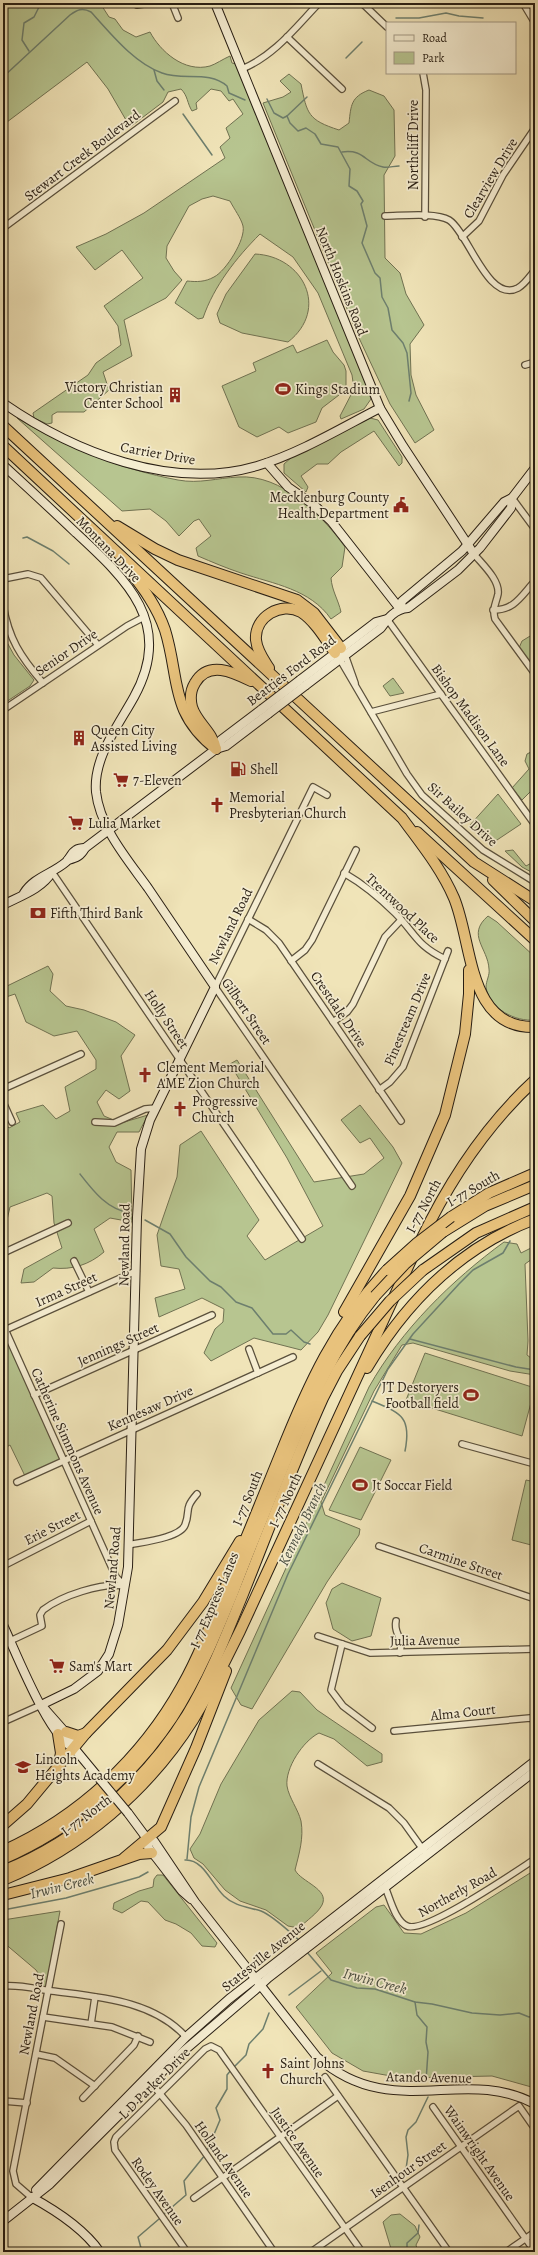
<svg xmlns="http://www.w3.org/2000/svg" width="538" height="2255" viewBox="0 0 538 2255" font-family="Alegreya,serif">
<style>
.green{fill:#b7c590;stroke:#707252}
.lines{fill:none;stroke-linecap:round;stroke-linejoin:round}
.stream{stroke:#6d7f6e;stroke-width:1.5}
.street-casing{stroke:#5a503c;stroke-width:8}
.secondary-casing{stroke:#281e13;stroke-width:10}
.highway-casing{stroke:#281e13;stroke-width:12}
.street{stroke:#f5edd1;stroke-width:5.5}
.secondary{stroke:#f5edd1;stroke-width:8}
.highway{stroke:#e8c27c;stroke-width:10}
.secondary-bridge-casing{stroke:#281e13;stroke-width:10;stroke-linecap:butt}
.highway-bridge-casing{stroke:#281e13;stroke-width:12;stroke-linecap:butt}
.secondary-bridge{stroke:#f5edd1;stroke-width:8}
.highway-bridge{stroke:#e8c27c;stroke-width:10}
.labels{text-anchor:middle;stroke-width:3.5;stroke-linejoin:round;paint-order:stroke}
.street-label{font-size:14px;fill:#281e13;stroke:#f5edd1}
.poi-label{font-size:14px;fill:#281e13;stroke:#f5edd1;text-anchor:start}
.water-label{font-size:15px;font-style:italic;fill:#4a4e41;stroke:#f5edd1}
</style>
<rect width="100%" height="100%" fill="#f0e4b8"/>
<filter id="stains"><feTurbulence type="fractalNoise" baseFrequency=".005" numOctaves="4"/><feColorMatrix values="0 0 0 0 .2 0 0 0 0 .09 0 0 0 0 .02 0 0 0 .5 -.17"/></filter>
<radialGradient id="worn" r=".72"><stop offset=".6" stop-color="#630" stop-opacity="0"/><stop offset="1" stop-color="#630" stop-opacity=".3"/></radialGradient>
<g class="green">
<path d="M3,3H100L109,17L115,19L123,30L136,37L150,32C160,51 184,73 210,66C216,64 223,59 230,56L232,63L236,64L354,349L371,399L364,409L341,419L340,416L354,389L352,375L318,293L293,257L260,234C236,258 214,286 203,318L198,319L175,303L187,281C197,282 205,282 214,277C226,271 246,239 243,226C241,218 234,209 230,201L213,196L202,199L189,206L167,246L166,258L174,271L182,280L166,298L124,320L132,356L103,372L109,390L84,412H57L52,415V423L47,424L34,418L33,413L88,375L96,363L121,345L118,326L104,306L143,278L122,250L95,270L76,247L106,234L144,213L225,158L220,147L230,138L226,128L243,114L233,99L229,101L221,91L211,89L196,103L197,109L192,111C187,103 188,96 181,89L168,92L163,102L130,127L108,89L87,62L3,125Z"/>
<path d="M289,74L301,84C307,114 308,120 339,130L349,123C351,105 351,97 369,90L384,96L394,110L395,156L384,175L385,258L400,273L406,294L424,325L410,344L411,375L416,395L434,430L415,443L390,404L359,338L263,103L283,97L291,92L280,81Z"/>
<path d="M255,254C303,256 330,309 288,342L242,333L220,323L217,314L226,294Z"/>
<path d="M327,340L333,352L344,365L346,371V385L339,395L322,408L316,422L288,433L279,427L257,437L239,427L222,386L256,371L253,363L293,345L297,353Z"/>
<path d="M17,418C67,448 120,469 178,480C199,484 217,478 238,477C282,474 321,514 345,547L342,567L331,578C332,591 338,599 341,612L331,619C310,589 274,584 241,573C226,568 212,562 198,556L196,548L211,536L199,519L194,521L179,536L166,521L150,509L122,511Z"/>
<path d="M370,418L378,420L402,457V463L399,466L374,431L341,452L328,464H317L301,476L308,487L306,492L284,473V464L292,457Z"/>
<path d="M535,633V668L534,669L519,648L522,641Z"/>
<path d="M3,635L14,655L34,680L30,686L3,704Z"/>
<path d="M393,678L404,693L390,696L383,686Z"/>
<path d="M535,750V787L522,800L512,788L529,769L525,761L527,754Z"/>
<path d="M498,794L521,824L491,844L470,825Z"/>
<path d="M513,850L526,866L535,861V874L522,867L505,851Z"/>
<path d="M488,916L497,922L535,957V1020C516,1022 489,1009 486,987C486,981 490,975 489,969C488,948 466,935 488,916Z"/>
<path d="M48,966L53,974L50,991L66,1006L84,1010L116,1022L135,1035L121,1056L130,1091L119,1099L106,1090L97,1102L104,1116L121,1123L148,1115L139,1132H117L109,1147L116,1162L131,1170L132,1222L110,1218L94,1229L104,1252C89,1265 72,1270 53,1268L34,1282L21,1283L24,1269L62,1248L54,1223L52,1196L47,1193L10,1207L7,1220L3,1221V1121L9,1128L20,1122L16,1113L43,1105L56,1119L70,1111L65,1087L96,1069V1060L77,1031L54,1036L26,1022L15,994L3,998V988Z"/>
<path d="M237,1060L314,1182L364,1174L384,1158L370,1138L360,1143L341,1120L360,1105L393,1147L402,1163L328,1315L318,1332L301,1350L254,1338L211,1361L204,1353L215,1329L223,1322L224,1309L202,1298L159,1317L155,1298L185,1289L179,1269L161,1266L157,1235L177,1177L180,1145L201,1131L259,1220L247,1236L265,1260L323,1226L287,1158L230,1064Z"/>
<path d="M504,1242L517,1244L521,1253L535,1246V1257L525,1264L528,1341L527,1355L535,1361V1375L510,1371L413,1343L402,1345L374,1391L321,1502L325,1515L360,1529L359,1535L327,1582L252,1709L241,1705L231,1688L369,1387C401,1330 452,1280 504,1242Z"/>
<path d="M3,1333L61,1459L25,1476L10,1445L3,1449Z"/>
<path d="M425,1353L535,1388L522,1436L406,1400Z"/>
<path d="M360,1447L391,1460L361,1520L329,1510Z"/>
<path d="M526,1480L535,1482V1546L512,1540Z"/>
<path d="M342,1583L381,1598L371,1636L352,1641L333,1629L326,1603L332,1589Z"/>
<path d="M292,1691L300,1692L317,1710L382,1754V1762L367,1766L334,1739L319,1733C303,1741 285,1768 287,1786C289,1798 298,1809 301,1821C304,1838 299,1854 295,1870C301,1882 330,1889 322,1905C318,1913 306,1921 299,1928L288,1926L266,1910L240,1901L225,1890L203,1864L194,1858L190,1849L200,1834L221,1784L259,1720Z"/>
<path d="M535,1870V2088L492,2076L402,2078L363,2071L332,2053L296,2007L332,1973L316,1953L376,1907L384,1905L404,1933L421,1934L466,1913Z"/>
<path d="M157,1875H163L217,1943L215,1947L202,1946L191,1933L176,1924L165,1920L148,1902L141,1901L122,1913L113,1909L114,1903L139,1891L153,1887L154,1879Z"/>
<path d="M60,1911L46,1988L38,1986L40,1976L36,1970L3,1942V1920Z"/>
<path d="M400,2214L415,2226L420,2237L416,2245L418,2252H392L383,2222L391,2215Z"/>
</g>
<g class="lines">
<g class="stream">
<path d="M396,18H419L446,13L459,16L483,18"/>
<path d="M29,51L22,40L24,23L34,17L41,3"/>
<path d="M346,58L362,42"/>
<path d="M154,70L157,81L164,90"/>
<path d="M3,77L70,15C77,10 82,7 91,12C111,34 134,63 162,73C183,81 209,70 227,86L229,93L245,100"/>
<path d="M267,99L274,113L283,118L287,116L307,97"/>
<path d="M183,114L212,155"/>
<path d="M287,116L290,123L298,131L306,128L315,134L321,144L338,147L350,169L349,186L357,191L363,201L361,204L367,226L362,243L375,273L380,278L382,297L388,308L392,330L403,343L407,353L411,393L409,401"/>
<path d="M342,152C365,149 364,163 383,167C388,168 394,166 399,166"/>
<path d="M23,538L27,537L53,551L69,564"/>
<path d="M80,1174C94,1192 107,1209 130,1213"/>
<path d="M145,1220L170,1234L186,1257L210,1281L221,1287L236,1302L252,1308L273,1334H286L291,1330L304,1342L310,1344"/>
<path d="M410,1339L516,1367L535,1370"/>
<path d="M372,1401C400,1413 412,1416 405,1451"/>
<path d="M187,1859L191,1817L199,1787L288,1574L388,1369L413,1334L459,1284L473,1270L503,1253L510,1241"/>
<path d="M185,1860C204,1859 212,1885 224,1896C234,1906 248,1907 261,1911C275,1917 288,1931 300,1941"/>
<path d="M3,1910L66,1898L139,1877L148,1872"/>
<path d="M306,1951L331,1980L357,1988L375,1989L415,2002L432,2004L472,2013L500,2015L519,2013L529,2017L535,2016"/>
<path d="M289,1995L321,1971"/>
<path d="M415,2002L417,2015L427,2027L426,2042L428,2052L426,2081"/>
<path d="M234,2067L246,2055L249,2044L263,2029L269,2013"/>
<path d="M207,2151L220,2120L216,2108L227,2089V2075L231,2070"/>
<path d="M405,2176L408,2155L406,2137L408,2130L416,2122L428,2097"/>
<path d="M164,2214L186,2195L184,2181L205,2155"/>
<path d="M141,2248L138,2237L159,2219"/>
<path d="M407,2252V2243L418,2233L419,2225"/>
</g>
<defs>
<g id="street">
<path d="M172,3L178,18"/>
<path d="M362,3L387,27"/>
<path d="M523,3L535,23"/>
<path d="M137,5L150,3"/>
<path d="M287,37L342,89"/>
<path d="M242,69C275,55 295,28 319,3"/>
<path d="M423,73L426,90L425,217"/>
<path d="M385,216C400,216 436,212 449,220C468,232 488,304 518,288C525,284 530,276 535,270"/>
<path d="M3,228L175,101"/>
<path d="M462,237L479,221L503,175L535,128"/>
<path d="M525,365L535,362"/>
<path d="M512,498L535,529"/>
<path d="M474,554C482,564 500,580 498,594C496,604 492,608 495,619L535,674"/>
<path d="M3,579L28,574L41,578L98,645"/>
<path d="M3,605C9,639 20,656 43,683"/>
<path d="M493,610C515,610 521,596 535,581"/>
<path d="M387,619L535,825"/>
<path d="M344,652L355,683"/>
<path d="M338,656L407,774L422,795L483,850L535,882"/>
<path d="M3,710L127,626L144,617"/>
<path d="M371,712L441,694"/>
<path d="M327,795L313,787L215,987L352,1186"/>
<path d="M52,872L302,1239"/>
<path d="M344,873C363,884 380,898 395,913C416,934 416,945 445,959"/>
<path d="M248,919L266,930L279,943L401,1121"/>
<path d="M291,961L305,950L312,940L356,850"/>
<path d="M333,1022L347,1012L353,1004L385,937L401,920"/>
<path d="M3,1089L81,1054"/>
<path d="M379,1090L390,1082L403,1067L448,951"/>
<path d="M3,1102L12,1122"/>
<path d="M95,1122L114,1123L145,1109L156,1108"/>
<path d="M3,1253L68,1223"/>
<path d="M74,1261L89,1292"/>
<path d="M3,1325L116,1577L125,1586"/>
<path d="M5,1330L136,1271"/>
<path d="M249,1349L258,1373"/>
<path d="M34,1395L212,1315"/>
<path d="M462,1444L535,1464"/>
<path d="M17,1482L293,1357"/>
<path d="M128,1545C142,1542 180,1538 185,1525C191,1510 183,1510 197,1494"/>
<path d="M379,1546L535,1599"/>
<path d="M3,1566L91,1521"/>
<path d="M396,1621C393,1635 404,1635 400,1653"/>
<path d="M318,1636L370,1653L535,1649"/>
<path d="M10,1641L42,1626L40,1615L43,1610C61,1596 102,1582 125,1586"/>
<path d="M342,1644L331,1690L343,1706L372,1728"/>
<path d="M3,1722L41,1705"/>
<path d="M394,1731L530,1718L535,1720"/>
<path d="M318,1764L389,1808L404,1823L424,1851"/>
<path d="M385,1887C390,1898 395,1921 407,1926C425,1934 515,1872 535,1859"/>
<path d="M3,1986C18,1984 37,1989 52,1991C98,1997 153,2000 186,2037"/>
<path d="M43,2017L112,2027L150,2042"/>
<path d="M91,2024L95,1997"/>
<path d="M36,2054L55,2058L95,2086"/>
<path d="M325,2077L449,2252"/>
<path d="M151,2083L186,2125L274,2252"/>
<path d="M83,2098L134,2045L138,2036"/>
<path d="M3,2101L27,2103"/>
<path d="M433,2107L535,2252"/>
<path d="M31,2197L16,2184L13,2171L61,1924"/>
<path d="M194,2198L338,2096"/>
<path d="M187,2252L115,2150L114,2142L116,2137L205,2049L211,2046L219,2050L362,2252"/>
<path d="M311,2252L519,2106L535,2129"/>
<path d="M506,2252L535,2232"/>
</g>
<g id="secondary">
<path d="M215,3L380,408L403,446L474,554"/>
<path d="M3,403C74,452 171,491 257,466C300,453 341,428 380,408"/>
<path d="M267,463L288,487L314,505L331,521L400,609"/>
<path d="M3,465C27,487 51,509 75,532C126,579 175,623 134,697C118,726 93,758 96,792C100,828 128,860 148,888C170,921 193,954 215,987L150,1120L141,1149L137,1217L128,1567L118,1625L109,1654L98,1671L74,1689L41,1705"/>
<path d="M400,609L402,601L462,551L504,502L512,498"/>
<path d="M300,680L376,622L387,619"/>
<path d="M306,685L381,628C388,618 395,609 408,608L458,570L480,548L511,508L512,498L535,468"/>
<path d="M216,749L221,740L262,709"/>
<path d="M68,860C76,858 81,856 85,848L216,749L226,746L268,714"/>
<path d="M24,893C34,877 52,874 66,862C70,858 71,853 76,850C79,848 81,848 85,848"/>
<path d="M3,905C20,896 42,889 52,872"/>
<path d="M3,1625C15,1650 50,1740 74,1748"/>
<path d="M43,1707L73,1741L74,1748L98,1777"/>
<path d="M128,1813L148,1840"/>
<path d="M148,1840L154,1841L195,1902L317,2057C392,2123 463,2065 535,2104"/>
<path d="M148,1840V1847L182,1891L191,1899"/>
<path d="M36,2190L186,2037L229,1999L535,1761"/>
<path d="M31,2197C55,2210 84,2229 100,2252"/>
<path d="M3,2221L50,2184L179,2055L254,1991L268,1978L535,1771"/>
</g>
<g id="highway">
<path d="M3,426L474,862L535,901"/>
<path d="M3,446L402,818C421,844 441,868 454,898C473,943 467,1029 535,1027"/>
<path d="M117,526L155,549L178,560L297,600L314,613L341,648"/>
<path d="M129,570C144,589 157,607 165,630C180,678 169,713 216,749"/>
<path d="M269,668C264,660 257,651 256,640C254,617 281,601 301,612C315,621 326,640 335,653"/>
<path d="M216,749C212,731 197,723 192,707C190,699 190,691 195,683C208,660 233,672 251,681"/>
<path d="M417,832L535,940"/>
<path d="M493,880L535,921"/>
<path d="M451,1217L489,1193L535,1173"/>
<path d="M443,1232L485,1206L535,1185"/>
<path d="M420,1242C449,1181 485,1126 535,1080"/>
<path d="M423,1270L476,1233L535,1207"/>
<path d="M344,1312L410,1196L445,1115L465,1034L469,994V970"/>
<path d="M367,1368C406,1302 461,1247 535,1219"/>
<path d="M66,1732L78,1736L86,1733"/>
<path d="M58,1734L61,1753L59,1763"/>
<path d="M3,1825L27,1804L86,1733L167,1650L203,1602L240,1541"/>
<path d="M3,1851C79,1817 142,1758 182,1686C201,1652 214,1616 228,1581C246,1539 263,1497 280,1455C308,1385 335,1325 387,1270"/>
<path d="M124,1858L161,1827L196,1748L226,1671"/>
<path d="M3,1859C71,1829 130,1781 172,1718C198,1678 216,1634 234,1590C251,1546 269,1502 287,1458C311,1400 335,1345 375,1296"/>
<path d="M3,1871C79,1840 144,1784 187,1715C210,1677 226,1635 243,1594C269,1529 294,1462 323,1398L337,1371L360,1336"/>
<path d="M3,1880C81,1848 148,1791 193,1720C211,1691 225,1661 240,1631L412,1258"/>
<path d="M3,1895L70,1878L139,1854L152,1853"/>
</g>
</defs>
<use href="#street" class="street-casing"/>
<use href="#secondary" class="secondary-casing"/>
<use href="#highway" class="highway-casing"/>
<use href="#street" class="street"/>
<use href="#secondary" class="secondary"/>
<use href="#highway" class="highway"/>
<defs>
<g id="secondary-bridge">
<path d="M262,709L300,680"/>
<path d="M268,714L306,685"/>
<path d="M98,1777L128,1813"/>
</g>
<g id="highway-bridge">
<path d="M387,1270L417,1243L451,1217"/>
<path d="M375,1296L405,1264L443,1232"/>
<path d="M360,1336L390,1301L423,1270"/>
</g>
</defs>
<use href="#secondary-bridge" class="secondary-bridge-casing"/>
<use href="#highway-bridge" class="highway-bridge-casing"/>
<use href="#secondary-bridge" class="secondary-bridge"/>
<use href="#highway-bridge" class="highway-bridge"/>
</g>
<defs>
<symbol id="stadium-bare" viewBox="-9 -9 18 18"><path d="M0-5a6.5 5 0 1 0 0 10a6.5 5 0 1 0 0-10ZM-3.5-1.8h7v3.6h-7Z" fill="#8f2418" stroke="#f5edd1" stroke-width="2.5" paint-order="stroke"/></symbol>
<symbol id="building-bare" viewBox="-9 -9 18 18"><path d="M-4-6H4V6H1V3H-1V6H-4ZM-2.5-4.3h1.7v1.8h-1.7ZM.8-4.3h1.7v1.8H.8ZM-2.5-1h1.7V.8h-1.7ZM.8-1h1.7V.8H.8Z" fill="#8f2418" stroke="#f5edd1" stroke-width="2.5" paint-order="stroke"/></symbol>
<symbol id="civic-bare" viewBox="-9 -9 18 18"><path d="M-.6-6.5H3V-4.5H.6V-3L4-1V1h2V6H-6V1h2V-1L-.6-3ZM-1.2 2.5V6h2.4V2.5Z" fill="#8f2418" stroke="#f5edd1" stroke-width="2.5" paint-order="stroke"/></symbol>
<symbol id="fuel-bare" viewBox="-9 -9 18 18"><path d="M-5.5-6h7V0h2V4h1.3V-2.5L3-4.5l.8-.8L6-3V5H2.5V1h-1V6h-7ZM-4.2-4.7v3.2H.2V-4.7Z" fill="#8f2418" stroke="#f5edd1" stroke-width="2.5" paint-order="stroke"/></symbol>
<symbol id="supermarket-bare" viewBox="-9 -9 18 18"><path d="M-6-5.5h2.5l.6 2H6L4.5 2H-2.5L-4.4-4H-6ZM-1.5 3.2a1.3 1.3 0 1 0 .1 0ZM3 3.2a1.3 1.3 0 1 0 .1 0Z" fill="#8f2418" stroke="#f5edd1" stroke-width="2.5" paint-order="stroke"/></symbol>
<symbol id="church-bare" viewBox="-9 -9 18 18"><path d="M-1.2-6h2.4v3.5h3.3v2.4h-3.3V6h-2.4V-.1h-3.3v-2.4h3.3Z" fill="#8f2418" stroke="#f5edd1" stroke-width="2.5" paint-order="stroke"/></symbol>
<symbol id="bank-bare" viewBox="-9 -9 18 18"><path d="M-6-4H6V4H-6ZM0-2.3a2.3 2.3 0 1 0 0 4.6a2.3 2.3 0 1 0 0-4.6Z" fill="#8f2418" stroke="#f5edd1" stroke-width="2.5" paint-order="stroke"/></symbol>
<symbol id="school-bare" viewBox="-9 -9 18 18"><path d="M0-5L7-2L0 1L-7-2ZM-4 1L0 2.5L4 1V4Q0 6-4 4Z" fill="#8f2418" stroke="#f5edd1" stroke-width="2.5" paint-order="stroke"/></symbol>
</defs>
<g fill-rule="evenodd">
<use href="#stadium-bare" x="272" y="378" width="22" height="22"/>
<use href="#building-bare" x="164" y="384" width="22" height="22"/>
<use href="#civic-bare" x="390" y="494" width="22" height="22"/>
<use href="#building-bare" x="68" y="727" width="22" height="22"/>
<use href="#fuel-bare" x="227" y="758" width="22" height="22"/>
<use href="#supermarket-bare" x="110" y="769" width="22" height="22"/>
<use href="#church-bare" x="206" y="794" width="22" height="22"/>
<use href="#supermarket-bare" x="65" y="812" width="22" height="22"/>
<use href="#bank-bare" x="27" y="902" width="22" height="22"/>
<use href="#church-bare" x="134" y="1064" width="22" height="22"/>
<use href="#church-bare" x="169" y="1098" width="22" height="22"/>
<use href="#stadium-bare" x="460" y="1384" width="22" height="22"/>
<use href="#stadium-bare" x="349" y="1474" width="22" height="22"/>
<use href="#supermarket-bare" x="46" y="1655" width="22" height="22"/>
<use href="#school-bare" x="12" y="1756" width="22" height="22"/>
<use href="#church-bare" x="257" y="2060" width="22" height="22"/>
</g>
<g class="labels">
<g class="street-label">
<text transform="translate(413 145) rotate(-90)" y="5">Northcliff Drive</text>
<text transform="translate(82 155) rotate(-37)" y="5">Stewart Creek Boulevard</text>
<text transform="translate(490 178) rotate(-59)" y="5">Clearview Drive</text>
<text transform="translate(342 281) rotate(68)" y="5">North Hoskins Road</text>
<text transform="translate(158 453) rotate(10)" y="5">Carrier Drive</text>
<text transform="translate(109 549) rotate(46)" y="5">Montana Drive</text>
<text transform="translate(66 652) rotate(-34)" y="5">Senior Drive</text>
<text transform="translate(291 670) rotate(-37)" y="5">Beatties Ford Road</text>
<text transform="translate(471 715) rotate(54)" y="5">Bishop Madison Lane</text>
<text transform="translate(463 814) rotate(42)" y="5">Sir Bailey Drive</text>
<text transform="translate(403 908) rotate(43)" y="5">Trentwood Place</text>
<text transform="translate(230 926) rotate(-64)" y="5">Newland Road</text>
<text transform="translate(339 1009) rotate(56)" y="5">Crestdale Drive</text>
<text transform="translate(247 1011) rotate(56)" y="5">Gilbert Street</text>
<text transform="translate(167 1019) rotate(56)" y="5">Holly Street</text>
<text transform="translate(407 1019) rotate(-67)" y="5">Pinestream Drive</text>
<text transform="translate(473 1188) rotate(-30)" y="5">I-77 South</text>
<text transform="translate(423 1206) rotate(-62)" y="5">I-77 North</text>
<text transform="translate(124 1245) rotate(-89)" y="5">Newland Road</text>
<text transform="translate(66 1289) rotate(-24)" y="5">Irma Street</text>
<text transform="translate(118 1344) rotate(-24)" y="5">Jennings Street</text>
<text transform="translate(150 1408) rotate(-24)" y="5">Kennesaw Drive</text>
<text transform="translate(68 1441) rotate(66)" y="5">Catherine Simmons Avenue</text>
<text transform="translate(247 1498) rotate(-68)" y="5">I-77 South</text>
<text transform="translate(285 1500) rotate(-65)" y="5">I-77 North</text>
<text transform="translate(52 1527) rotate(-27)" y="5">Erie Street</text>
<text transform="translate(461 1561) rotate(19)" y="5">Carmine Street</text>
<text transform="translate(112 1568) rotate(-85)" y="5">Newland Road</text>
<text transform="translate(214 1600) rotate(-67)" y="5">I 77 Express Lanes</text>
<text transform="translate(425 1640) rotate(-1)" y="5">Julia Avenue</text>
<text transform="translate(463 1712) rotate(-6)" y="5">Alma Court</text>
<text transform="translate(86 1815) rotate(-37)" y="5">I-77 North</text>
<text transform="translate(457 1892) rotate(-29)" y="5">Northerly Road</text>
<text transform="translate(263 1956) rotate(-39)" y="5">Statesville Avenue</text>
<text transform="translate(31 2014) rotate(-79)" y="5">Newland Road</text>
<text transform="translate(429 2077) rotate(1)" y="5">Atando Avenue</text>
<text transform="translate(154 2083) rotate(-45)" y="5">L D Parker Drive</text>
<text transform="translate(298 2142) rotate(55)" y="5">Justice Avenue</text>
<text transform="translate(480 2153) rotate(55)" y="5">Wainwright Avenue</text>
<text transform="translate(224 2159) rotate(55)" y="5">Holland Avenue</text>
<text transform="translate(408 2169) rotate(-35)" y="5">Isenhour Street</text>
<text transform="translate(158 2191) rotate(55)" y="5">Rodey Avenue</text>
</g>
<g class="poi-label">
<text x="163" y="392" text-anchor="end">Victory Christian<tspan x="163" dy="16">Center School</tspan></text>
<text x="295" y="394">Kings Stadium</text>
<text x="389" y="502" text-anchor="end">Mecklenburg County<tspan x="389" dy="16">Health Department</tspan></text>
<text x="91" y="735">Queen City<tspan x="91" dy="16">Assisted Living</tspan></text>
<text x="250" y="774">Shell</text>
<text x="133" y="785">7-Eleven</text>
<text x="229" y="802">Memorial<tspan x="229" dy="16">Presbyterian Church</tspan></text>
<text x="88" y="828">Lulia Market</text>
<text x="50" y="918">Fifth Third Bank</text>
<text x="157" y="1072">Clement Memorial<tspan x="157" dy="16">AME Zion Church</tspan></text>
<text x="192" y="1106">Progressive<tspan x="192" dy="16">Church</tspan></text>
<text x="459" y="1392" text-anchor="end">JT Destoryers<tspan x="459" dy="16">Football field</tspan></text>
<text x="372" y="1490">Jt Soccar Field</text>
<text x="69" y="1671">Sam's Mart</text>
<text x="35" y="1764">Lincoln<tspan x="35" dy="16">Heights Academy</tspan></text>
<text x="280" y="2068">Saint Johns<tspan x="280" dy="16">Church</tspan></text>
</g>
<g class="water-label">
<text transform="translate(302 1524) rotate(-64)" y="5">Kennedy Branch</text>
<text transform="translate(62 1886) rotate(-14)" y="5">Irwin Creek</text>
<text transform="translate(375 1981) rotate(15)" y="5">Irwin Creek</text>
</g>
</g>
<rect width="538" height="2255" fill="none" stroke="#f0e4b8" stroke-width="16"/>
<rect x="4" y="4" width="530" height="2247" fill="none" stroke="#281e13" stroke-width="2"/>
<rect x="8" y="8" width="522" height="2239" fill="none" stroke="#281e13"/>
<rect x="386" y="22" width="130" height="52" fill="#f5edd1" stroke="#a39a85"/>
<rect x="394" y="35" width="20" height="6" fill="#f5edd1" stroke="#a39a85"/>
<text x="422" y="42" font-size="12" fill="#281e13">Road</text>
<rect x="394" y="52" width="20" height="12" fill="#b7c590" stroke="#a39a85"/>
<text x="422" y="62" font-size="12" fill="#281e13">Park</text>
<rect width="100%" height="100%" filter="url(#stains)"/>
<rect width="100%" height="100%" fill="url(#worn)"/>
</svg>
